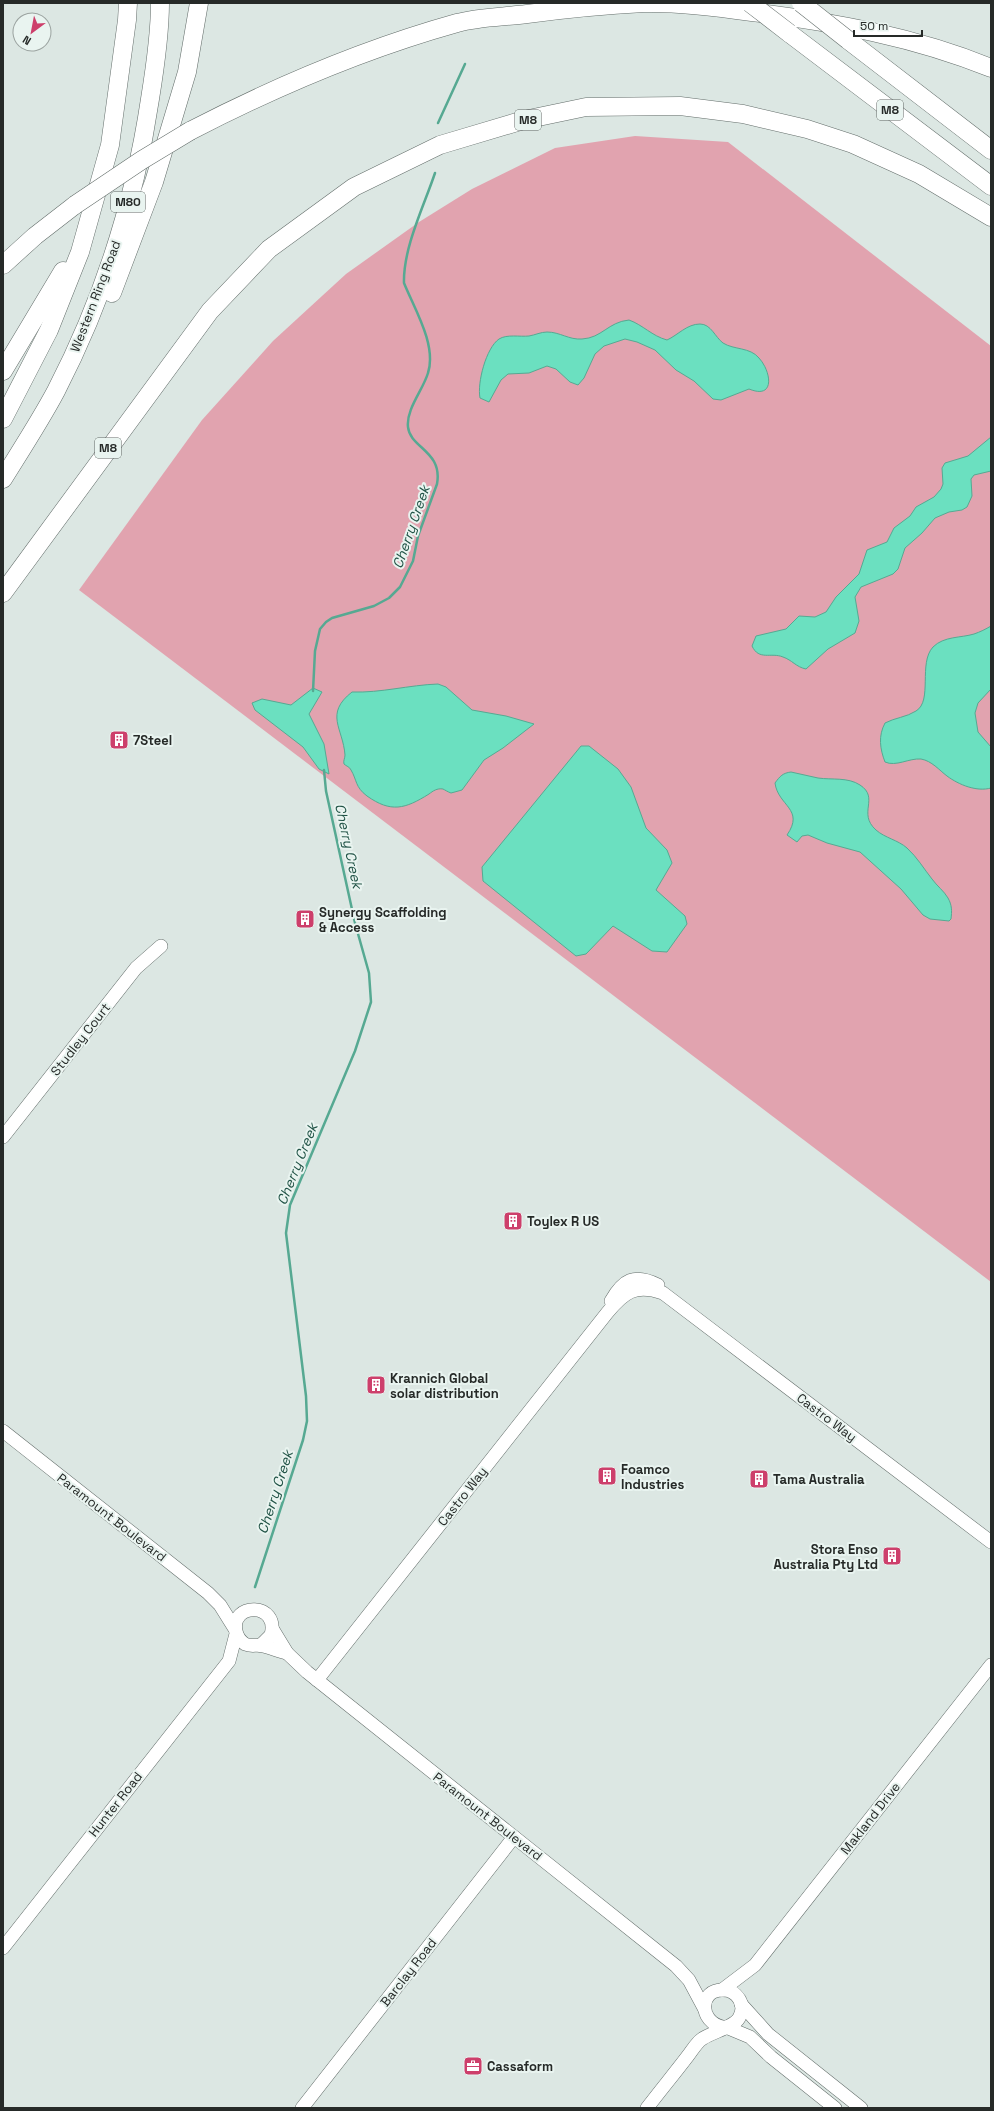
<svg xmlns="http://www.w3.org/2000/svg" width="994" height="2111" viewBox="0 0 994 2111" font-family="'Space Grotesk',sans-serif">
<style>
.green{fill:#e1a3af}
.water{fill:#6be0c0;stroke:#56a992}
.lines{fill:none;stroke-linecap:round;stroke-linejoin:round}
.stream{stroke:#56a992;stroke-width:2.5}
.minor-casing{stroke:#636d6a;stroke-width:14}
.highway-casing{stroke:#636d6a;stroke-width:19}
.minor{stroke:#fff;stroke-width:13}
.highway{stroke:#fff;stroke-width:18}
.highway-bridge-casing{stroke:#636d6a;stroke-width:19;stroke-linecap:butt}
.highway-bridge{stroke:#fff;stroke-width:18}
.labels{text-anchor:middle;stroke-width:4;stroke-linejoin:round;paint-order:stroke}
.shield{fill:#e9f4f0;stroke:#606764;stroke-width:1}
.shield-label{font-size:12px;font-weight:bold;fill:#262a28}
.street-label{font-size:13px;fill:#262a28;stroke:#e9f4f0}
.poi-label{font-size:13px;font-weight:bold;fill:#262a28;stroke:#e9f4f0;text-anchor:start}
.water-label{font-size:14px;font-style:italic;fill:#215346;stroke:#e9f4f0}
</style>
<rect width="100%" height="100%" fill="#dce7e3"/>
<path class="green" d="M635,136L728,142L991,346V1282L79,590L202,420L273,341L346,274L419,222L472,189L555,148Z"/>
<g class="water">
<path d="M629,320C643,325 652,336 667,340C678,335 687,324 700,324C711,324 715,337 723,343C734,350 750,347 759,358C771,371 776,400 749,389L721,400L713,399L694,381L676,370L655,350L637,342L625,339L604,346L595,354L584,378L578,385L570,382L556,369L547,366L529,373L508,374L501,380L489,402L480,398C477,383 486,348 499,339C507,334 520,337 529,336C535,335 541,332 547,332C560,332 569,340 582,339C602,338 608,322 629,320Z"/>
<path d="M991,437V471L974,475L971,479L972,496L967,507L962,510L949,512L935,518L922,533L905,548L898,569L893,574L861,587L855,597L859,621L855,633L828,649L806,669C796,667 792,660 783,657C771,652 759,661 752,646L756,636L786,629L799,616L815,617L826,612L836,597L859,574L867,550L887,542L894,528L910,516L916,507L934,497L941,489L943,484L942,468L945,463L968,456Z"/>
<path d="M991,626V689L978,703L975,713L978,732L991,747V788C977,792 959,785 947,776C939,770 932,761 921,759C909,758 896,767 885,762C880,749 878,736 885,723C894,718 907,717 916,711C933,701 918,663 933,647C944,636 961,638 974,634C980,632 986,629 991,626Z"/>
<path d="M438,684L446,687L472,710L506,716L534,724L503,748L484,760L462,790L451,793C448,792 445,790 443,789C437,788 433,791 429,794C405,809 391,813 367,796C355,787 357,780 351,770C350,767 346,766 344,764C343,761 345,758 345,755C343,728 324,714 352,692C381,693 409,685 438,684Z"/>
<path d="M313,688L322,692L309,714L324,744L329,774L319,769L303,747L255,710L252,703L262,699L291,705Z"/>
<path d="M581,746H589L618,769L631,787L646,828L667,850L672,863L656,890L685,916L687,924L667,952L652,951L613,926L586,954L576,956L483,881L482,867Z"/>
<path d="M791,772C800,774 809,776 818,778C832,780 848,777 860,785C880,798 857,813 876,830C885,838 898,840 907,848C917,857 924,869 932,879C937,886 944,891 948,898C952,905 952,911 951,919L949,921L930,919L923,915L901,889L860,852L827,843L808,835L802,836L797,842L787,835C805,809 778,806 775,783C780,776 783,773 791,772Z"/>
</g>
<g class="lines">
<g class="stream">
<path d="M438,123L465,64"/>
<path d="M313,691L315,651L320,629L326,622L332,618L374,606L389,598L400,587L413,561L418,536L437,484C443,451 410,448 408,427C406,409 423,390 428,373C437,345 414,308 404,283C403,248 424,206 435,173"/>
<path d="M255,1587L303,1440L307,1421L306,1396L286,1233L290,1205L355,1051L371,1002L369,973L355,923L326,791L324,770"/>
</g>
<defs>
<g id="minor">
<path d="M3,1137L136,968L161,946"/>
<path d="M611,1301C623,1280 634,1273 658,1285"/>
<path d="M3,1431L208,1593L220,1605L235,1629"/>
<path d="M273,1630L287,1653L307,1672L676,1966L689,1980L704,2008"/>
<path d="M261,1645L271,1635C280,1602 230,1602 236,1631C237,1636 240,1641 245,1644C251,1647 257,1644 263,1646C271,1648 279,1651 287,1653"/>
<path d="M317,1680L607,1313C625,1291 636,1284 663,1293L991,1542"/>
<path d="M3,1948L229,1661L236,1634"/>
<path d="M722,1990L755,1965L991,1665"/>
<path d="M741,2004L768,2034L861,2108"/>
<path d="M726,2027L750,2037L771,2057L835,2108"/>
<path d="M302,2108L514,1837"/>
<path d="M647,2108C660,2091 674,2074 687,2057C692,2051 696,2043 702,2039C712,2032 734,2027 739,2018C747,2005 737,1990 723,1990C699,1989 698,2022 723,2027"/>
</g>
<g id="highway">
<path d="M789,33L991,186"/>
<path d="M848,40L991,150"/>
<path d="M190,131C275,87 364,49 457,23C479,17 504,17 527,14C565,9 605,5 644,3C679,2 717,7 752,12C833,22 915,37 991,68"/>
<path d="M3,265L35,236L75,205"/>
<path d="M112,293L154,182L187,72L199,3"/>
<path d="M3,371L63,271"/>
<path d="M3,419L49,330L80,252L110,145L127,20L128,3"/>
<path d="M3,479C21,450 40,421 56,391C103,300 135,200 150,99C155,68 160,35 160,3"/>
<path d="M3,593L210,311L269,249L354,187L440,145L524,120L586,107L680,106L743,114L807,129L853,144L919,174L991,217"/>
</g>
</defs>
<use href="#minor" class="minor-casing"/>
<use href="#highway" class="highway-casing"/>
<use href="#minor" class="minor"/>
<use href="#highway" class="highway"/>
<defs>
<g id="highway-bridge">
<path d="M750,3L789,33"/>
<path d="M801,3L848,40"/>
<path d="M75,205L142,160L190,131"/>
</g>
</defs>
<use href="#highway-bridge" class="highway-bridge-casing"/>
<use href="#highway-bridge" class="highway-bridge"/>
</g>
<defs>
<symbol id="building-square" viewBox="-11 -11 22 22"><rect x="-9" y="-9" width="18" height="18" rx="4" fill="#cd3f6b" stroke="#e9f4f0"/><path d="M-4-6H4V6H1V3H-1V6H-4ZM-2.5-4.3h1.7v1.8h-1.7ZM.8-4.3h1.7v1.8H.8ZM-2.5-1h1.7V.8h-1.7ZM.8-1h1.7V.8H.8Z" fill="#fff"/></symbol>
<symbol id="office-square" viewBox="-11 -11 22 22"><rect x="-9" y="-9" width="18" height="18" rx="4" fill="#cd3f6b" stroke="#e9f4f0"/><path d="M-6-3h4V-5.5h4V-3h4V5H-6ZM-1-4.5V-3h2v-1.5ZM-6 0V1H6V0Z" fill="#fff"/></symbol>
</defs>
<g fill-rule="evenodd">
<use href="#building-square" x="108" y="729" width="22" height="22"/>
<use href="#building-square" x="294" y="908" width="22" height="22"/>
<use href="#building-square" x="502" y="1210" width="22" height="22"/>
<use href="#building-square" x="365" y="1374" width="22" height="22"/>
<use href="#building-square" x="596" y="1465" width="22" height="22"/>
<use href="#building-square" x="748" y="1468" width="22" height="22"/>
<use href="#building-square" x="881" y="1545" width="22" height="22"/>
<use href="#office-square" x="462" y="2055" width="22" height="22"/>
</g>
<g class="labels">
<g class="shield">
<rect x="877" y="100" width="26" height="20" rx="3"/>
<rect x="515" y="110" width="26" height="20" rx="3"/>
<rect x="111" y="192" width="34" height="20" rx="3"/>
<rect x="95" y="438" width="26" height="20" rx="3"/>
</g>
<g class="shield-label">
<text x="890" y="114">M8</text>
<text x="528" y="124">M8</text>
<text x="128" y="206">M80</text>
<text x="108" y="452">M8</text>
</g>
<g class="street-label">
<text transform="translate(95 296) rotate(-69)" y="5">Western Ring Road</text>
<text transform="translate(80 1039) rotate(-52)" y="5">Studley Court</text>
<text transform="translate(827 1417) rotate(37)" y="5">Castro Way</text>
<text transform="translate(462 1496) rotate(-52)" y="5">Castro Way</text>
<text transform="translate(112 1517) rotate(38)" y="5">Paramount Boulevard</text>
<text transform="translate(115 1804) rotate(-52)" y="5">Hunter Road</text>
<text transform="translate(488 1816) rotate(38)" y="5">Paramount Boulevard</text>
<text transform="translate(870 1818) rotate(-52)" y="5">Makland Drive</text>
<text transform="translate(408 1972) rotate(-52)" y="5">Barclay Road</text>
</g>
<g class="poi-label">
<text x="133" y="745">7Steel</text>
<text x="319" y="917">Synergy Scaffolding<tspan x="319" dy="15">&amp; Access</tspan></text>
<text x="527" y="1226">Toylex R US</text>
<text x="390" y="1383">Krannich Global<tspan x="390" dy="15">solar distribution</tspan></text>
<text x="621" y="1474">Foamco<tspan x="621" dy="15">Industries</tspan></text>
<text x="773" y="1484">Tama Australia</text>
<text x="878" y="1554" text-anchor="end">Stora Enso<tspan x="878" dy="15">Australia Pty Ltd</tspan></text>
<text x="487" y="2071">Cassaform</text>
</g>
<g class="water-label">
<text transform="translate(411 527) rotate(-71)" y="5">Cherry Creek</text>
<text transform="translate(349 846) rotate(78)" y="5">Cherry Creek</text>
<text transform="translate(297 1164) rotate(-68)" y="5">Cherry Creek</text>
<text transform="translate(275 1492) rotate(-72)" y="5">Cherry Creek</text>
</g>
</g>
<rect width="994" height="2111" fill="none" stroke="#262a28" stroke-width="8"/>
<g transform="translate(32 32) rotate(212)"><circle r="19" fill="#e9f4f0" stroke="#9ba3a0"/>
<path d="M0-3L7 15L0 10L-7 15Z" fill="#cd3f6b"/>
<text y="-6" font-size="11" font-weight="bold" text-anchor="middle" fill="#262a28">N</text>
</g>
<path d="M854 30v6h68v-6" fill="none" stroke="#262a28" stroke-width="2"/>
<text x="860" y="30" font-size="12" fill="#262a28" stroke="#e9f4f0" stroke-width="3" paint-order="stroke">50 m</text>
</svg>
